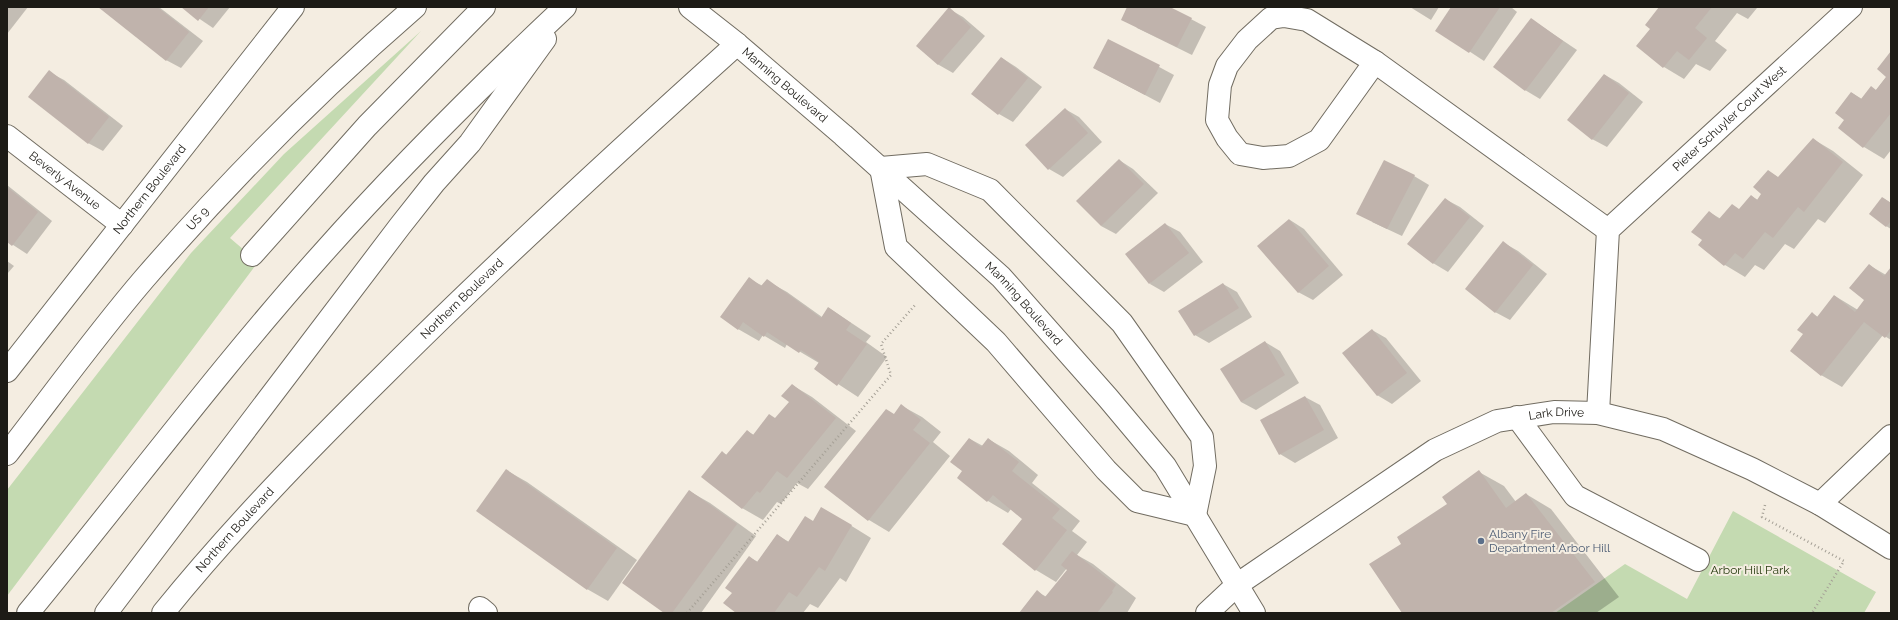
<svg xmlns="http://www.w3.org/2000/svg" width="1898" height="620" viewBox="0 0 1898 620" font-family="Raleway,sans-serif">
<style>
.green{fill:#c4dab1}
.shadow{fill:#0003}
.building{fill:#c0b3ac}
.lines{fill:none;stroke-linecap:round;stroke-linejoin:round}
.minor-casing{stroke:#716c61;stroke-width:24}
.major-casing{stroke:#716c61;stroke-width:24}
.path{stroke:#a49f95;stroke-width:2.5;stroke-dasharray:1 3;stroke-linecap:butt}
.minor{stroke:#fff;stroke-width:22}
.major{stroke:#fff;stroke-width:22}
.service-dot{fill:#5c6f8a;stroke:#f4ede1;stroke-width:1.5}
.labels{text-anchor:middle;stroke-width:4;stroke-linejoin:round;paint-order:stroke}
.street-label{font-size:12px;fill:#1d1b16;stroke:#f4ede1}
.service-label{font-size:12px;fill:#4e5e75;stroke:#f4ede1;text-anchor:start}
.park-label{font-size:12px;fill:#273b0f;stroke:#f4ede1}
</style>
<rect width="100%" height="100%" fill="#f4ede1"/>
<g class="green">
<path d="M421,31L230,238L258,262L7,596V490L191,253L284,154Z"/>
<path d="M1733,511L1876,592L1864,613H1555L1625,564L1687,599Z"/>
</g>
<g class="shadow">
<path d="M7,7H28L7,34Z"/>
<path d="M99,7H159L203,41L181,68L166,60Z"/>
<path d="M182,7H230L213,28Z"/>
<path d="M1128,7H1168L1206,27L1192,55L1137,28Z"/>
<path d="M1410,7H1439L1431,20Z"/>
<path d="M1452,7H1511L1517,12L1484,61L1437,30Z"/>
<path d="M1660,7H1756L1757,8L1748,19L1737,13L1715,41L1727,50L1710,71L1696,64L1684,79L1664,67L1651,29Z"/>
<path d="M949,9L963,17L985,36L953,73L939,65L917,46Z"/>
<path d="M1531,19L1577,50L1540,99L1525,90Z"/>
<path d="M1109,40L1174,75L1160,103L1094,68Z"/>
<path d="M1891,53V150L1884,159L1864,147L1845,120L1852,93L1862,99L1876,90L1887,76Z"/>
<path d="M1002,58L1016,67L1042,87L1013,122L999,114Z"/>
<path d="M49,72L64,80L123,126L103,151L88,143Z"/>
<path d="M1605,75L1619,83L1643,102L1607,147L1592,139Z"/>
<path d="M1065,109L1079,117L1102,142L1063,177L1049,169Z"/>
<path d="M1813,139L1833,151L1863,175L1825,223L1818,219L1794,249L1785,244L1764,270L1755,265L1745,277L1725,265L1699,245L1703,240L1709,212L1721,219L1740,209L1751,196L1758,200L1763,194L1768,171L1779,178Z"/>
<path d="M1119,160L1133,169L1158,193L1116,234L1101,226Z"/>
<path d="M1414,176L1429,185L1402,236L1372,222Z"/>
<path d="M7,185L52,221L27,254L7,241Z"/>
<path d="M1883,198L1891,203V229L1886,226Z"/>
<path d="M1445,199L1460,207L1484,226L1448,272L1433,263Z"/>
<path d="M1290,220L1304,229L1343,275L1313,300L1298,292Z"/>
<path d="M1165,224L1180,232L1203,262L1164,292L1150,284Z"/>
<path d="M1504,243L1518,251L1547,274L1510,320L1495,312Z"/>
<path d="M7,261L14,266L7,274Z"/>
<path d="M1869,265L1886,275L1891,269V340L1883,335L1842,387L1821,375L1804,334L1812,313L1818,317L1835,296L1858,310L1866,300Z"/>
<path d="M749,279L763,286L767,281L787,292L822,317L829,308L871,336L866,342L887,357L858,397L815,369L819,363L787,344L785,348L763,335L759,341L738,329Z"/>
<path d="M1223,284L1237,292L1252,317L1209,343L1195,335Z"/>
<path d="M1372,330L1386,338L1421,381L1392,404L1377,395Z"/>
<path d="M1265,342L1280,351L1299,383L1256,410L1241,402Z"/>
<path d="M792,385L812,397L856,431L808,489L797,483L781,504L777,502L763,520L742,508L722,452L727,455L747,431L754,435L776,419L790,402Z"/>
<path d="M1305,397L1320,405L1338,438L1295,463L1280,454L1262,421Z"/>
<path d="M902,406L922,417L941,432L933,442L950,456L889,532L869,520L826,487Z"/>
<path d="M970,439L983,446L988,439L1009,451L1038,475L1032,483L1080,521L1072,531L1087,542L1077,555L1093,564L1136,598L1127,613H1020L1037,592L1047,597L1069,570L1067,568L1056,582L1036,570L1024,519L1011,509L1008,513L988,501L963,471Z"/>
<path d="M506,470L527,482L637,560L608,601L587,589Z"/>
<path d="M1479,472L1504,486L1516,502L1526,494L1551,509L1619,597L1596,613H1403L1402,545L1449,504Z"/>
<path d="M689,491L710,503L756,536L701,613H666Z"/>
<path d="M842,520L871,538L846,582L840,578L818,608L810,604L803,613H737L733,593L749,557L758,562L777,535L789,542L813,522Z"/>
</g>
<g class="building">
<path d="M98,7H157L189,32L166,61Z"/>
<path d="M181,7H209L198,21Z"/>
<path d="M949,7L971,27L938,65L916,46Z"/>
<path d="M1127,7H1170L1192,18L1177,47L1121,20Z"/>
<path d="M1451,7H1500L1469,53L1435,31Z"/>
<path d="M1659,7H1712L1695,28L1707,38L1689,60L1677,51L1663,68L1636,46L1650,29L1645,25Z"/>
<path d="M1531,18L1563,41L1525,91L1493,67Z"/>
<path d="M1108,39L1160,65L1145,95L1093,68Z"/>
<path d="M1891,51V113L1863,148L1838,128L1844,120L1835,113L1851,92L1861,99L1871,86L1876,90L1886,77L1877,69Z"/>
<path d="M1001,57L1028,78L998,115L971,94Z"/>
<path d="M49,70L109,117L88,144L28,97Z"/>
<path d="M1604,74L1629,93L1592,140L1567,120Z"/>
<path d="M1065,108L1088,133L1048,170L1025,145Z"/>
<path d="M1813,138L1843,162L1804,212L1798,207L1773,238L1765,232L1743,259L1735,253L1724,266L1698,245L1702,240L1691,232L1709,211L1719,219L1732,204L1739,209L1751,195L1757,200L1761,194L1753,187L1768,170L1778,177Z"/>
<path d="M1119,159L1144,184L1101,226L1076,201Z"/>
<path d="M1384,160L1415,175L1387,229L1356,214Z"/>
<path d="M7,187L38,212L12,246L7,242Z"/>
<path d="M1882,197L1891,203V221L1886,227L1869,214Z"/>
<path d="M1445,198L1470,217L1433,264L1407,244Z"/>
<path d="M1289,219L1329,266L1298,293L1257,246Z"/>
<path d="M1165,223L1189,253L1149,284L1125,254Z"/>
<path d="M1503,241L1533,265L1495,313L1465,289Z"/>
<path d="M1869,264L1884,276L1891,267V330L1885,338L1864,322L1821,376L1790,351L1803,334L1797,330L1812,312L1817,317L1834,295L1855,312L1864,300L1849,288Z"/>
<path d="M749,277L761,286L767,279L821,318L828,307L851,323L846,330L867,344L837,386L814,369L819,362L801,350L799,353L767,332L764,337L743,322L738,330L720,317Z"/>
<path d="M1223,283L1239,308L1194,336L1178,311Z"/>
<path d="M1372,329L1407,373L1377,396L1342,353Z"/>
<path d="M1265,341L1285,375L1241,402L1220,369Z"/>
<path d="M792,384L836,418L787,478L777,471L760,493L757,491L742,509L701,477L722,451L726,455L747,430L753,435L769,414L775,418L789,402L781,396Z"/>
<path d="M1305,396L1324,430L1279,455L1260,420Z"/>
<path d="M901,404L921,420L913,430L930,443L868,521L824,487L886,409L894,414Z"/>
<path d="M969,438L981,447L988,438L1019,462L1012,471L1060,509L1052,518L1067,530L1035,571L1002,544L1022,519L993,495L987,502L957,478L962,471L950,462Z"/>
<path d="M506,469L617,548L587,590L476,511Z"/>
<path d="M1479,470L1506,508L1526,493L1595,582L1551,613H1402L1369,564L1401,544L1397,537L1447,504L1442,497Z"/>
<path d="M689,490L737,524L672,613H664L622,583Z"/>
<path d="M821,507L852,525L825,571L819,567L797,597L789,592L774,613H736L723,603L732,593L725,588L749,556L757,562L777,534L788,542L805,516L813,521Z"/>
<path d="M1072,551L1116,585L1112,591L1113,592L1097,613H1019L1037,590L1045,597L1067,570L1061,565Z"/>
</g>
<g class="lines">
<defs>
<g id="minor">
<path d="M1284,16L1307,20L1375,62L1319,140L1289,156L1263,158L1240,154L1227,138L1217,120L1220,85L1227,66L1247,40L1271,18Z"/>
<path id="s1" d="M737,44L843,135L1001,277L1108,398L1165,466L1254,613"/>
<path d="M1375,62L1608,230"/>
<path id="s2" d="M7,136L122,225"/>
<path d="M927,164L990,190L1122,323L1202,437L1205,466L1195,515L1137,501L1106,470L996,342L896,247L881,168Z"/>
<path d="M252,255L367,126L484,7"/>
<path id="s3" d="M1598,413L1608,230L1851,7"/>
<path d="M1517,417L1575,496L1698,560"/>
<path d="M1820,504L1891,436"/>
<path d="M480,608L486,613"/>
<path id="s4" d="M1207,613L1238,584L1435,450L1497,421L1554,412L1598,413L1663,429L1752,469L1820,504L1891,548"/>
</g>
<g id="major">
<path id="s5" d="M7,371L293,7"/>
<path id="s6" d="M7,454C52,396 96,335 144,279C228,182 318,91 415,7"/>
<path d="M28,613C126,494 219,369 322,254C399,167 481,86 565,7"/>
<path d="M106,613L400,226L434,183L470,143L545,39"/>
<path id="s7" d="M163,613C231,529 307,451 384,375C498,261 617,152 737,44L690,7"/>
</g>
</defs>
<use href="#minor" class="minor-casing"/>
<use href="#major" class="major-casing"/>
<g class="path">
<path d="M1765,505L1762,517L1844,561L1812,613"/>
<path d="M687,613L891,375L881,344L916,304"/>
</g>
<use href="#minor" class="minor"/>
<use href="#major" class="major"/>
</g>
<circle class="service-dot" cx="1481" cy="541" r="4"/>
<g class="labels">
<g class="street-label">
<text dy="4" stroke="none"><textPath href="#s1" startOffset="63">Manning Boulevard</textPath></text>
<text dy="4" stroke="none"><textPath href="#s3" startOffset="348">Pieter Schuyler Court West</textPath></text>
<text dy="4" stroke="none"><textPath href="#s2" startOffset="73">Beverly Avenue</textPath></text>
<text dy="4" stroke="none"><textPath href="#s5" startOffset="231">Northern Boulevard</textPath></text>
<text dy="4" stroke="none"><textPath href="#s6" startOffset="303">US 9</textPath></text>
<text dy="4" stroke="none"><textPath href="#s7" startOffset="434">Northern Boulevard</textPath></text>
<text dy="4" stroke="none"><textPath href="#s1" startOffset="387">Manning Boulevard</textPath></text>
<text dy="4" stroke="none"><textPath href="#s4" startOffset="409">Lark Drive</textPath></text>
<text dy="4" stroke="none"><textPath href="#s7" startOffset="110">Northern Boulevard</textPath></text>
</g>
<g class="service-label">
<text x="1489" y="538">Albany Fire<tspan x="1489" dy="14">Department Arbor Hill</tspan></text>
</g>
<g class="park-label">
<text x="1750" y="574">Arbor Hill Park</text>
</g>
</g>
<rect width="1898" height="620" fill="none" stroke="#1d1b16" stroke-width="16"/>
</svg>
